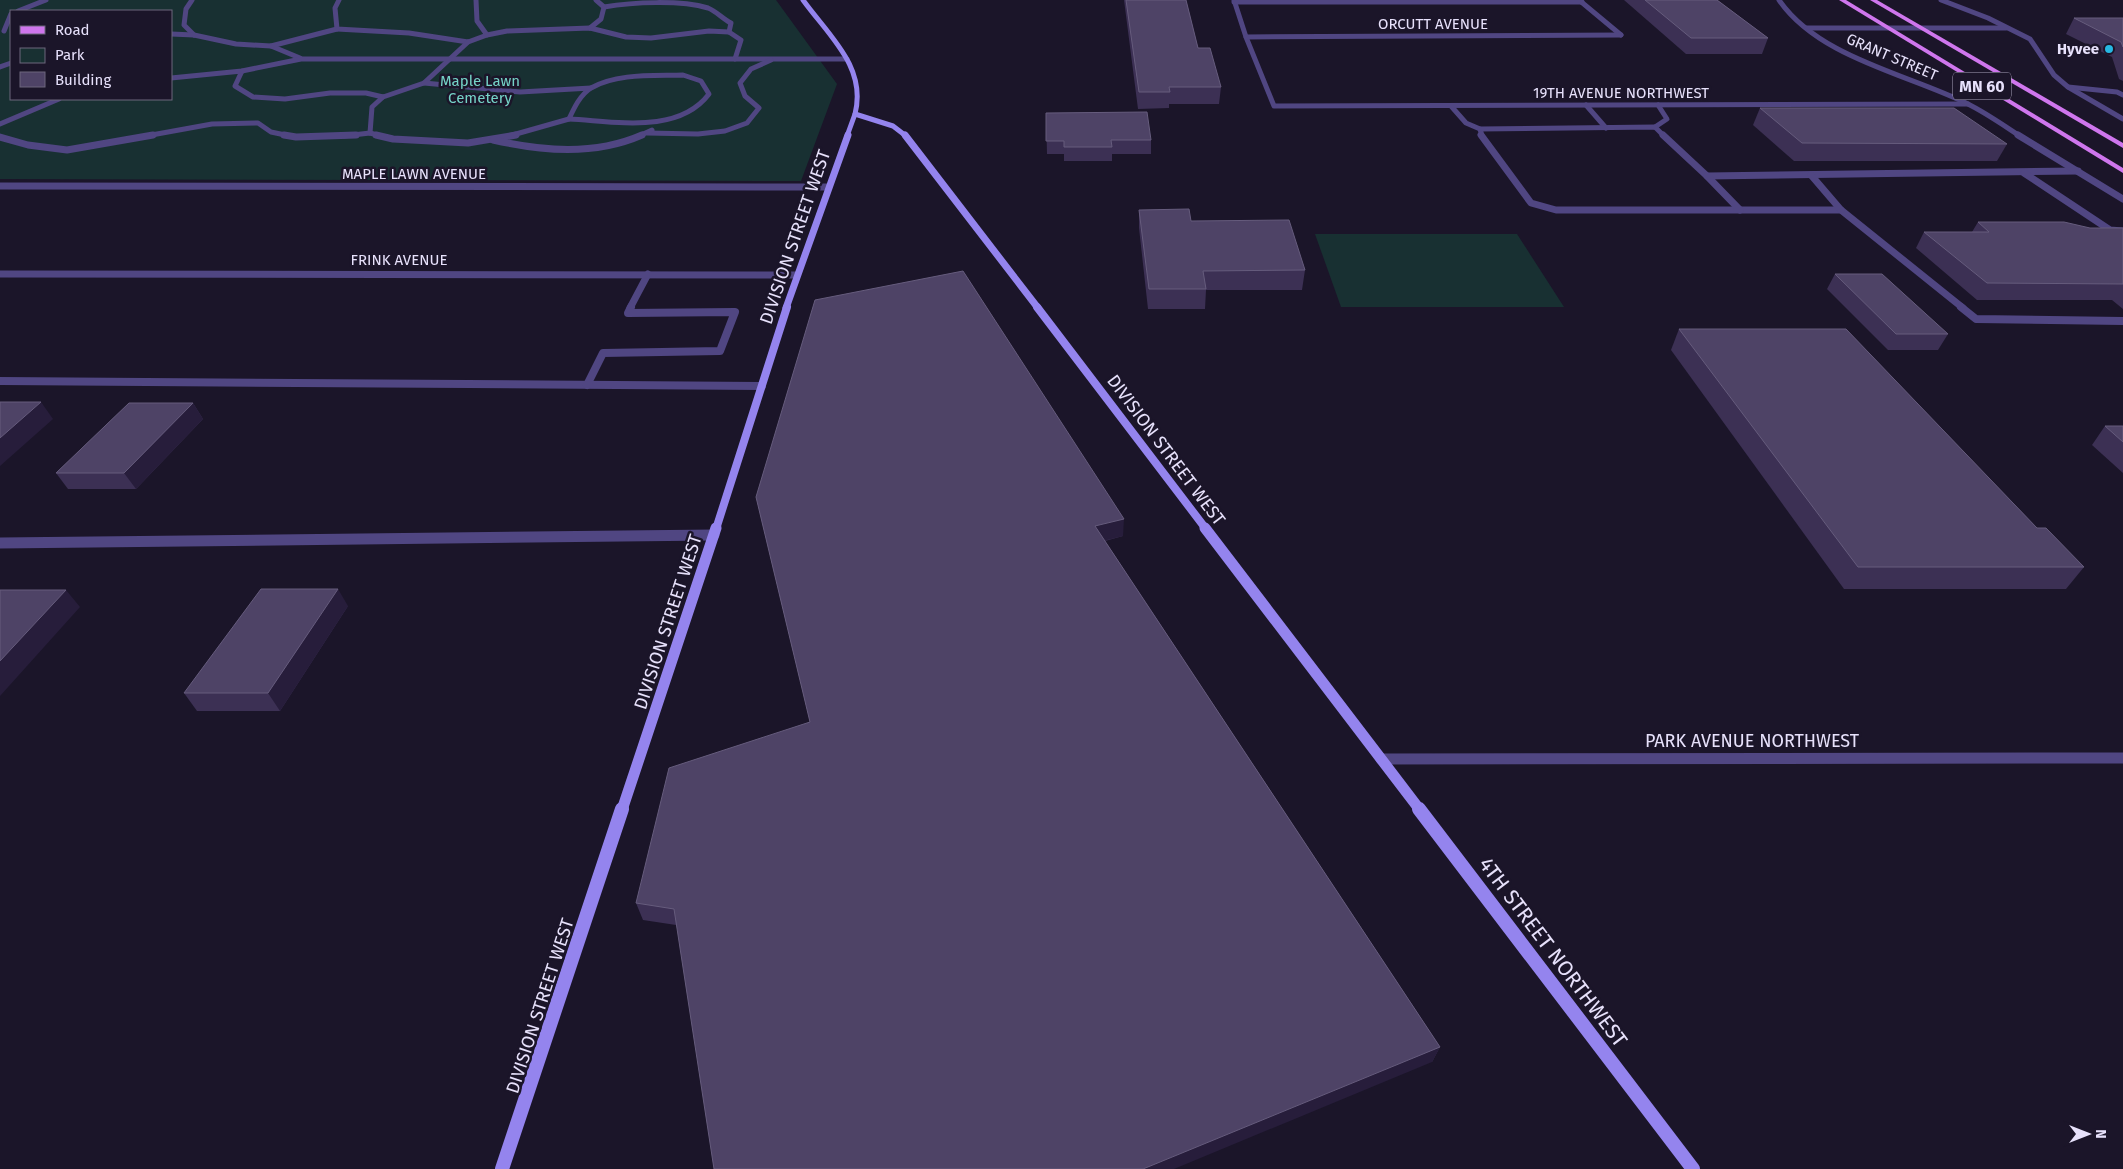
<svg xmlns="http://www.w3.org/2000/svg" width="2123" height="1169" viewBox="0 0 2123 1169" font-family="'Fira Sans',sans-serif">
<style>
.green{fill:#183032;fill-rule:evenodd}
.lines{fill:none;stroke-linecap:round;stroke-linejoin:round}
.lane-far2{stroke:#504682;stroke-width:5}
.lane-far1{stroke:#504682;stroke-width:7}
.lane{stroke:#504682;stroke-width:8}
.street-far2{stroke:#504682;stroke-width:5}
.street-far1{stroke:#504682;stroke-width:7}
.street{stroke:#504682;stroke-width:11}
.secondary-far4{stroke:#9484ee;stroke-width:5}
.secondary-far3{stroke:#9484ee;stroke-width:7}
.secondary-far2{stroke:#9484ee;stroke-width:8}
.secondary-far1{stroke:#9484ee;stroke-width:11}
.secondary{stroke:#9484ee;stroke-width:14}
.primary{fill:#cf76ed;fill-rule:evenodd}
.wall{fill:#3c3054}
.shaded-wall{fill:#271d3b}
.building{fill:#4e4366;stroke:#665c7d}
.poi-dot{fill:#26b7e2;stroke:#1b1529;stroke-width:2}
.labels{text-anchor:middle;stroke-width:5;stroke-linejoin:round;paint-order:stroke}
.far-street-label{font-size:15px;fill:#e7e1fb;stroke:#1b1529}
.far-poi-label{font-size:15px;font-weight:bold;fill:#e7e1fb;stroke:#1b1529;text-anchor:end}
.far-park-label{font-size:15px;fill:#75d3c7;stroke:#1b1529}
.shield{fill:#1b1529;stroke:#aaa4bc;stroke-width:1}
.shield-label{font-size:16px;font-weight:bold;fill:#e7e1fb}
.street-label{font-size:18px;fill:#e7e1fb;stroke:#1b1529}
.near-street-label{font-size:21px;fill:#e7e1fb;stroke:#1b1529}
</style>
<rect width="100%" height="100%" fill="#1b1529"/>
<g class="green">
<path d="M0,0H776L837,84L801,181L0,179ZM11,11H171V99H11Z"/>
<path d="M1315,234H1517L1564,307H1341Z"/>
</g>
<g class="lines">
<g class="lane-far2">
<path d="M192,0L186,9L184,25L194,35"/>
<path d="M339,0L335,8L337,29L409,33L468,42L487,35"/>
<path d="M476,0L477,21L487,35L507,31L590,28L626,37L651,38L709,31L729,32L741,40L735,59"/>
<path d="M604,7C633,2 681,0 708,8C716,11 723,19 731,23L729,32"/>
<path d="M18,11L46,0"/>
<path d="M590,28L601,19L604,7L596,0"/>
<path d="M4,31L11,14"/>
<path d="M171,34L194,35L236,44L271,46L300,58"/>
<path d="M271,46L337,29"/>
<path d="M0,67L11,63"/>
<path d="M242,71L235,86L253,97L285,99L330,93H366L383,97L424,83L468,42"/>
<path d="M683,75L701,81L709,94C678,135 614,121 569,119C574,108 580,95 591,88C617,73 654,76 683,75Z"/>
<path d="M171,78L242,71L301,59H847"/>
<path d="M424,83L520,92L591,88"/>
<path d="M2068,87L2117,92L2123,95"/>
<path d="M1586,105L1606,128"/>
<path d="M1451,106L1466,123L1480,129"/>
<path d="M0,124L59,99"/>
<path d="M1655,127L1667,119L1658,105"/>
<path d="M370,133L372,107L383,97"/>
<path d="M647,133L698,134L725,131L747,123L759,108L745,96L740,83L751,69L771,60"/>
<path d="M146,136L212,124L258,123L271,132L290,136"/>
<path d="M344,136L370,133L381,136"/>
<path d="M509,136L569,119"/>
<path d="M639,136L652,130"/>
<path d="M1482,136L1480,129L1655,127L1664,136"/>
</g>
<g class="lane-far1">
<path d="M284,135L296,137L356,135"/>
<path d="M376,135L393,139L468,143L516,135"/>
<path d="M1481,135L1531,203L1556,210H1841L1963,308"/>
<path d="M1663,135L1707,176L2078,171"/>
<path d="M0,137L28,145L67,150L153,135"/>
<path d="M493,140C542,151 594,156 642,135"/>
<path d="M2024,173L2110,230L2123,231"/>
<path d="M1811,175L1841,210"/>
<path d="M1707,176L1740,210"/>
<path d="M630,308L648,274"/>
</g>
<g class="lane">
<path d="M1961,307L1976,319L2123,321"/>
<path d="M0,381L762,386"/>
<path d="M587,385L603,353L720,351L735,312L628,313L631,307"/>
</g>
<g class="street-far2">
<path d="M1234,0L1246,37L1274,106L1968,104"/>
<path d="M1579,0L1621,35"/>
<path d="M1779,0C1819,58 1908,74 1968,104C1986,113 2003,125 2020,136"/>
<path d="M1941,0L1988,18L2030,39L2054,75L2068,87L2123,119"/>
<path d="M1234,2H1582"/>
<path d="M1807,28H2006"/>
<path d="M1246,37L1621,35"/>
</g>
<g class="street-far1">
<path d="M2018,135L2123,199"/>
<path d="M0,186L828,187"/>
<path d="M0,274L797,275"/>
</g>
<g class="street">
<path d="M0,543L714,535"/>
<path d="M1381,759L2123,758"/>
</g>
<g class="secondary-far4">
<path d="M803,0C829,36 867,67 855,114"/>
<path d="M847,136L855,114L893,126L906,136"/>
</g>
<g class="secondary-far3">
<path d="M905,135L1038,308"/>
<path d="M786,308L848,135"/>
</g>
<g class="secondary-far2">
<path d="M1037,307L1206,529"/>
<path d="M716,529L787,307"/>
</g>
<g class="secondary-far1">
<path d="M1205,528L1420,810"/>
<path d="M622,810L716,528"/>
</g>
<g class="secondary">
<path d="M1419,809L1693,1169"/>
<path d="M502,1169L622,809"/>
</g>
<g class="primary">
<path d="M1839,0H1846L2123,168V173Z"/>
<path d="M1870,0H1877L2123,143V148Z"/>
</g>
</g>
<g class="wall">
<path d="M1124,0H1186L1198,48L1221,87L1219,104H1169V108L1138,109Z"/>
<path d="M1624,0H1717L1768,38L1762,54H1686Z"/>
<path d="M2074,18H2123V81L2119,79L2112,57L2066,34Z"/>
<path d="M1760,108L2007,144L1997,161H1794L1753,125Z"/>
<path d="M1046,113L1151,140V154H1112V161H1064V154H1047Z"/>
<path d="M1139,210L1191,221L1305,270L1302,290H1206L1205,309H1148L1139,228Z"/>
<path d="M1978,222L2090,228H2123V309L2112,300H1977L1916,248L1924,232H1972Z"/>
<path d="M1835,274L1948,334L1938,350H1888L1827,289Z"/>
<path d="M1679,329L2084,567L2066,589H1844L1671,350Z"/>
<path d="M193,403L203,419L136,489H68L56,473Z"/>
<path d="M2105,426H2123V473L2092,445Z"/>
<path d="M756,497L1123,536L1105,541L1440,1047L1432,1062L676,925L643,920L636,903L810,722Z"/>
<path d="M348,606L280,711H197L184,693Z"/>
</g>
<g class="shaded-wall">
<path d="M41,402L53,419L0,466V438Z"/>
<path d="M193,403L203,419L136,489L124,473Z"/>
<path d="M1124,519L1123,536L1095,543V526Z"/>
<path d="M338,589L348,606L280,711L268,693Z"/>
<path d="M66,590L80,607L0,696V661Z"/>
<path d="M1440,1047L1432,1062L1174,1169H1143Z"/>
</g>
<g class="building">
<path d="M1126,0H1186L1198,48H1210L1221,87H1169L1170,92H1139Z"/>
<path d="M1645,0H1717L1768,38H1691Z"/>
<path d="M2074,18H2123V47L2121,42Z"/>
<path d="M1760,108H1954L2007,144L1802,143Z"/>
<path d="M1147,112L1151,140H1111L1112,147H1064V141H1046V113Z"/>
<path d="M1189,209L1191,221L1289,220L1305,270L1203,271L1206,289H1149L1139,210Z"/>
<path d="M1978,222H2064L2090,228H2123V284L1987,283L1924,232H1989Z"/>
<path d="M963,271L1124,519L1095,526L1440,1047L1143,1169H714L674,909L636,903L669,768L810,722L756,497L815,300Z"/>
<path d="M1835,274H1882L1948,334H1896Z"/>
<path d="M1679,329H1846L2037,528H2046L2084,567H1858Z"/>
<path d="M0,402H41L0,438Z"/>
<path d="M129,403H193L124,473H56Z"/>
<path d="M2105,426H2123V442Z"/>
<path d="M261,589H338L268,693H184Z"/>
<path d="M0,590H66L0,661Z"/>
</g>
<circle class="poi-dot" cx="2109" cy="49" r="5"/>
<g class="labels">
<g class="far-street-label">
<text x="1433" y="29">ORCUTT AVENUE</text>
<text transform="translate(1892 57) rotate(23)" y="5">GRANT STREET</text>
<text x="1621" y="98">19TH AVENUE NORTHWEST</text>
<text x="414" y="179">MAPLE LAWN AVENUE</text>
<text x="399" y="265">FRINK AVENUE</text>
</g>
<g class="far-poi-label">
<text x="2099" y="54">Hyvee</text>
</g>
<g class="far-park-label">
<text x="480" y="86">Maple Lawn<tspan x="480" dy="17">Cemetery</tspan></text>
</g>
<rect class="shield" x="1953" y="72.5" width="58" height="27" rx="4"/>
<g class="shield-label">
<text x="1982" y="92">MN 60</text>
</g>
<g class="street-label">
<text transform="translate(795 237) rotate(-71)" y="6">DIVISION STREET WEST</text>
<text transform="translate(1166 450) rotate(53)" y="6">DIVISION STREET WEST</text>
<text transform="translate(668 622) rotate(-72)" y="6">DIVISION STREET WEST</text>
<text x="1752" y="747">PARK AVENUE NORTHWEST</text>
<text transform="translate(540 1006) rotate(-72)" y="6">DIVISION STREET WEST</text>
</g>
<g class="near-street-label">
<text transform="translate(1553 952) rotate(53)" y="7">4TH STREET NORTHWEST</text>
</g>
</g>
<rect x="10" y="10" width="162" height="90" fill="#1b1529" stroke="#6d677d"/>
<rect x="20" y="26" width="25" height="8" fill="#cf76ed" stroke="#6d677d"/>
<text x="55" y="35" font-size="15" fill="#e7e1fb">Road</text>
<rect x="20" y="48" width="25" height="15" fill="#183032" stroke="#6d677d"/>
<text x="55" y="60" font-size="15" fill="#e7e1fb">Park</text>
<rect x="20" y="72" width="25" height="15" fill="#4e4366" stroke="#6d677d"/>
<text x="55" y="85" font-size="15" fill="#e7e1fb">Building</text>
<g transform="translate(2088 1134) rotate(90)" stroke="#1b1529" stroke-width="4" paint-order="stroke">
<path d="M0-4L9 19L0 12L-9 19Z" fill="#e7e1fb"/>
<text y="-8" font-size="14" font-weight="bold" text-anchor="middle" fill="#e7e1fb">N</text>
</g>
</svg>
